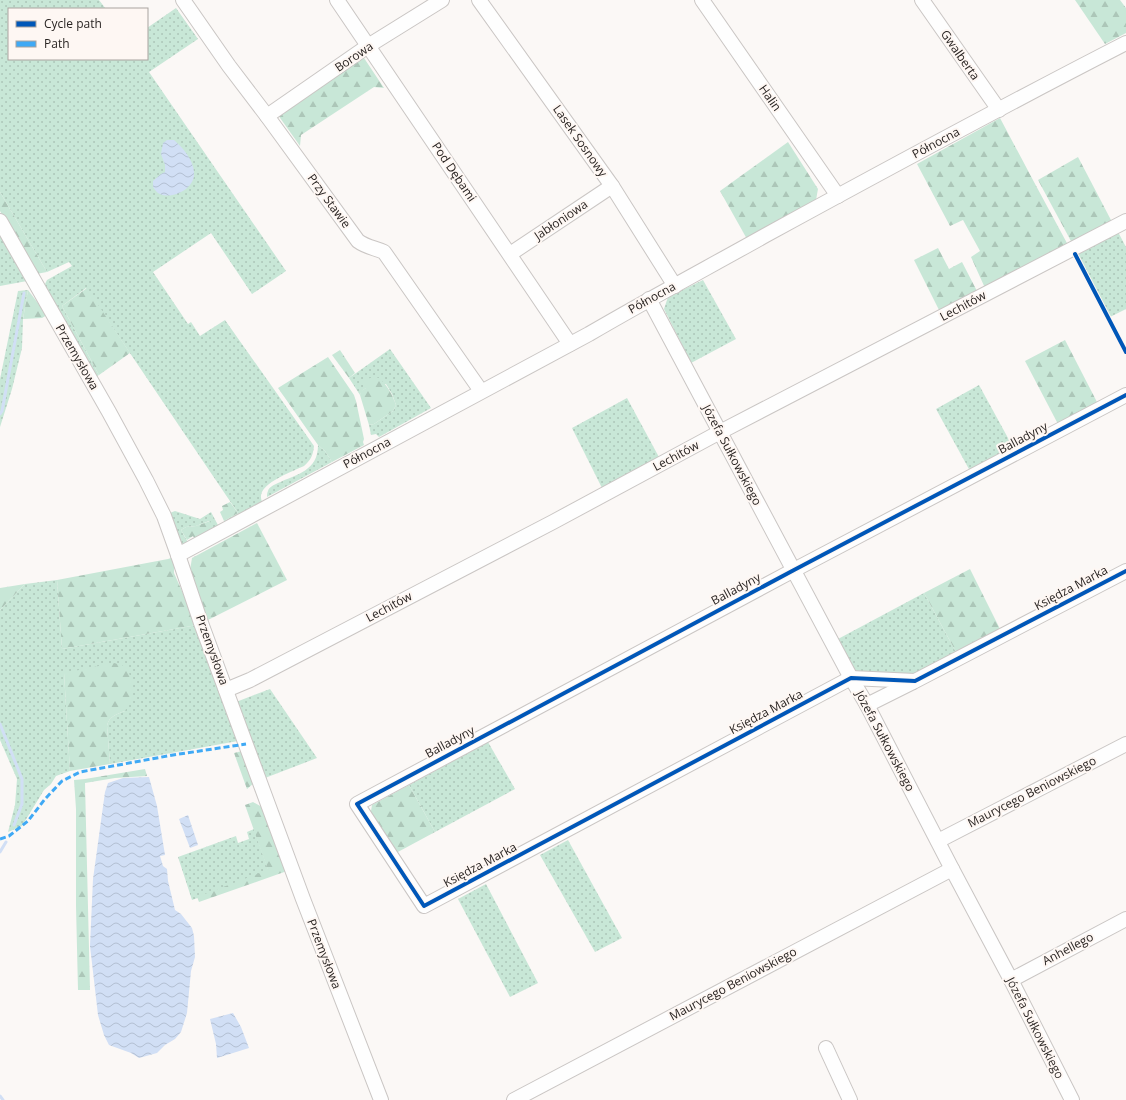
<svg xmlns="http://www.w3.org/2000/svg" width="1126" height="1100" viewBox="0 0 1126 1100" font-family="'Open Sans',sans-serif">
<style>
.grass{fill:url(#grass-dots)}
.forest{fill:url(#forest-firs)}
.water{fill:url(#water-waves)}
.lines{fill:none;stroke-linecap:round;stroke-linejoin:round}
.stream{stroke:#d1dff5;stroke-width:3}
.minor-casing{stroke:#cac6c4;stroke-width:16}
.minor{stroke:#fefefe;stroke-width:14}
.quiet{stroke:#3fa9f5;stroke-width:3;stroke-dasharray:6 3;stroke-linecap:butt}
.cycleway-casing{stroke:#fef7f3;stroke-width:6}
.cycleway{stroke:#0057b8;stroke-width:4}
.labels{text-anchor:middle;stroke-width:4;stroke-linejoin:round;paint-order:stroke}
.street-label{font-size:12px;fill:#292422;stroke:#fef7f3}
</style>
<defs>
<pattern id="grass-dots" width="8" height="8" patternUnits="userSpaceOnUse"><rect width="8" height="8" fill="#c8e7d7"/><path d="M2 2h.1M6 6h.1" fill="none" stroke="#acc6b8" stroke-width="1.8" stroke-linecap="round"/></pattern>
<pattern id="forest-firs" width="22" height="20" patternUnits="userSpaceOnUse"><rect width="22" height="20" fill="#c8e7d7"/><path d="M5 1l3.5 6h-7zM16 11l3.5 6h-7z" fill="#acc6b8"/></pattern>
<pattern id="water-waves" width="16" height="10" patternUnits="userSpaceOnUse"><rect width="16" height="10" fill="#d1dff5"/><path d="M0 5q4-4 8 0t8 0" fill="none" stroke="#b3bfd2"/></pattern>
</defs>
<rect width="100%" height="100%" fill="#fbf8f6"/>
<g class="grass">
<path d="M0,0H99L106,9H9V59H147V28L176,8L198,39L149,72L286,271L252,294L211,233L153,272L188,324L191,322L200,336L225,320L314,446C313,455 311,460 304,466C293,471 267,481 262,492C260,496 261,500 263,504L225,523L224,521L238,513L86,288L62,306L99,375L94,378L49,295L45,284L47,280L72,266L69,262L47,272L0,192Z"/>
<path d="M1118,232L1126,247V309L1110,317L1077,253Z"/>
<path d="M0,236L27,281L0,286Z"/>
<path d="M703,280L736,339L691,363L664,309L668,297Z"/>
<path d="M28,290L23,319L22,348L12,389L0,427V379L18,291Z"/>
<path d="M390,349L431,408L379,437L376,434L371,435L369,425L374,424L393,411L396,405L392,394L386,384C377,386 363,385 360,395L349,378Z"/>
<path d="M979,385L1014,449L970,471L936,409Z"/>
<path d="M627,398L660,459L602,488L572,428Z"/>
<path d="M318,445L325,451L332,462L267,497C267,495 267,493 268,491C269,487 274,485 278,483C297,474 318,471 318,445Z"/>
<path d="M175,511L200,519L211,512L219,527L215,532L209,521L196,526L186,527L181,530L190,546H185L181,544L167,514Z"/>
<path d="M57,580L62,649L197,625L238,741L110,764L107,726C109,716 117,714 125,711L64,673L70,771L56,776L51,784L44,790L22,826L8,832L15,805L17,779L0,740V610L25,584Z"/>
<path d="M924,593L956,652L914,674H856L838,639Z"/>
<path d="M270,689L317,758L265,778L236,702Z"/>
<path d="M488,742L515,789L435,832L409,785Z"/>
<path d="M254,829L269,872L192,900L178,857L236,836L238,843L249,839L247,832Z"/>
<path d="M568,840L622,938L595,952L540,855Z"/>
<path d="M486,884L538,983L510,997L458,899Z"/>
</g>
<g class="forest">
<path d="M1075,0H1120L1126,8V33L1105,44Z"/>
<path d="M364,58L384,88L374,87L301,135L300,146L278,115Z"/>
<path d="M1000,118L1034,182L1068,245L985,288L971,257L980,251L963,220L950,226L917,164Z"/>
<path d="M788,142L818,189L816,200L747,239L720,191Z"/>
<path d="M1078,157L1112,222L1072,243L1038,180Z"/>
<path d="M0,192L47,272L36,274L0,211Z"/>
<path d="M938,248L949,269L962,262L978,293L940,312L914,260Z"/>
<path d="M87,288L130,353L99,375L62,306Z"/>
<path d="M28,290L47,315L42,318L23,319Z"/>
<path d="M1065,340L1098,404L1059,426L1025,361Z"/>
<path d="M340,350L355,373L349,378L332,355Z"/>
<path d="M328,357L354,395L356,401L364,439L363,442L364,445L332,462L325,451L318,445L278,388Z"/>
<path d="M373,377L379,378C388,386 392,394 396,405L393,411L374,424L369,425L360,395L361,391L366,388L362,381Z"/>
<path d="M230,502L238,513L224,521L220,512L223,510L222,506Z"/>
<path d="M210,521L215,532L196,542L193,536L187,540L181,530L186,527L196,526Z"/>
<path d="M257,523L287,580L206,621L190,570L192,558Z"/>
<path d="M174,557V573L197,625L62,649L57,580L168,559Z"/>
<path d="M970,569L1000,629L956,652L924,593Z"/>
<path d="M25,584L0,610V588Z"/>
<path d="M114,663L122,665L128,670L132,682L131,699L125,711C117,714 109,716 107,726L110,764L70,771L64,673Z"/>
<path d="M242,751L254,783L247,789L234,753Z"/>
<path d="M145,769L147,776L115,778L85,783L90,990H78L76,906V809L74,780L85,779Z"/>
<path d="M409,785L435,832L396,853L370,817L372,805Z"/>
<path d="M253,802L262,807L287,871L199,902L197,897L268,870L245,805Z"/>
</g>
<g class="water">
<path d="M167,140H174C183,148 193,159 194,172C196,188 173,200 160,194C157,193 155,190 153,187V181L161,174L165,172V165L161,154L163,143Z"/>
<path d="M149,777L157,806L165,855L160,856L163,866L167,869L168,881L175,910L181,914L192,928L194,936L195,957L191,971L187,1013L181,1032L175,1039L165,1045L157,1053L139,1058L131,1053L109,1045L104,1035L98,1015L90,946L93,879L105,792L108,783L123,778Z"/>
<path d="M188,815L198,845L190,848L179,819Z"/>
<path d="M233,1013L241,1027L249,1048L217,1058L216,1044L210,1019Z"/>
</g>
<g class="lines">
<g class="stream">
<path d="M0,414L2,411L24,293"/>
<path d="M0,724L22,779V804L14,825"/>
<path d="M0,852L6,842"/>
<path d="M0,1096L3,1100"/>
</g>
<defs>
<g id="minor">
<path d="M183,0L229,66L267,116L358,241C366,247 375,248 384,252L481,391"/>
<path d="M337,0L570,344"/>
<path d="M479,0L612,186L675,286"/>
<path d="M702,0L838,196"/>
<path d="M922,0L999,110"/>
<path d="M267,116L368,46L442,0"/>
<path d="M0,221L109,412L146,480L164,516L178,555L201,623L303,899L381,1100"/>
<path d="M510,254L612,186"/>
<path d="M649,299L851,678L867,705L952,869L1011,980L1072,1100"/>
<path d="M1126,395L794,570L357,804L424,906L851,678L915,681L1126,571"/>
<path d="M178,555L589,334C647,300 707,268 766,235C885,170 1005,105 1126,43"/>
<path d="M226,690L250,680L553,522L720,432L1126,221"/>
<path d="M867,705L913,682"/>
<path d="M938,841L1126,744"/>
<path d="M1011,980L1126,919"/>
<path d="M826,1048L850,1100"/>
<path d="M514,1100L952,869"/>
</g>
</defs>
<use href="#minor" class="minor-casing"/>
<use href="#minor" class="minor"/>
<path class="quiet" d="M0,839L9,836L28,821L45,799L62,781L80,772L173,755L246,744"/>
<defs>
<g id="cycleway">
<path d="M1075,254L1126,352"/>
<path d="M1126,395L794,570L357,804L424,906L851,678L915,681L1126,571"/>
</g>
</defs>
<use href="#cycleway" class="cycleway-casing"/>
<use href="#cycleway" class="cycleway"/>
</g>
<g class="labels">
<g class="street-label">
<text transform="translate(960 55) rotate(55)" y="4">Gwalberta</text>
<text transform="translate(354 57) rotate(-34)" y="4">Borowa</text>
<text transform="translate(770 98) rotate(55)" y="4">Halin</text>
<text transform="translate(580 141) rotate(55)" y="4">Lasek Sosnowy</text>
<text transform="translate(936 143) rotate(-28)" y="4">Północna</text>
<text transform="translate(454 172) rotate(56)" y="4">Pod Dębami</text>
<text transform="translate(329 201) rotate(54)" y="4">Przy Stawie</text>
<text transform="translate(561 220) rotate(-34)" y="4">Jabłoniowa</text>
<text transform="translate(652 298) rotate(-29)" y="4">Północna</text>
<text transform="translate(963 306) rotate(-28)" y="4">Lechitów</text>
<text transform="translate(77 357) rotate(60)" y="4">Przemysłowa</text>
<text transform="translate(1023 438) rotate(-28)" y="4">Balladyny</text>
<text transform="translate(367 453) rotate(-28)" y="4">Północna</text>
<text transform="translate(732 455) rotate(62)" y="4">Józefa Sułkowskiego</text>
<text transform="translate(676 456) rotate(-28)" y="4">Lechitów</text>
<text transform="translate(1071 588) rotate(-28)" y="4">Księdza Marka</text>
<text transform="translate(736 589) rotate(-28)" y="4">Balladyny</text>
<text transform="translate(389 607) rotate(-28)" y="4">Lechitów</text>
<text transform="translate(212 650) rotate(70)" y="4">Przemysłowa</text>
<text transform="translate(766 712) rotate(-28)" y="4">Księdza Marka</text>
<text transform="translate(885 741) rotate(62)" y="4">Józefa Sułkowskiego</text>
<text transform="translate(450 742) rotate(-28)" y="4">Balladyny</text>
<text transform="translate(1032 792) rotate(-27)" y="4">Maurycego Beniowskiego</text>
<text transform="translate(480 865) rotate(-28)" y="4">Księdza Marka</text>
<text transform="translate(1068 949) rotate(-28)" y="4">Anhellego</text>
<text transform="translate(324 954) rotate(69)" y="4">Przemysłowa</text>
<text transform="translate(733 984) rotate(-28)" y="4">Maurycego Beniowskiego</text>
<text transform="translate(1035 1028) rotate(63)" y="4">Józefa Sułkowskiego</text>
</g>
</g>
<rect x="8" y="8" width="140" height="52" fill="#fef7f3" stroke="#a9a39f"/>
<rect x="16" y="21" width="20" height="6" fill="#0057b8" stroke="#a9a39f"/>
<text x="44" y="28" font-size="12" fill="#292422">Cycle path</text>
<rect x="16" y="41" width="20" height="6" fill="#3fa9f5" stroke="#a9a39f"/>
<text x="44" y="48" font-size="12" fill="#292422">Path</text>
</svg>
